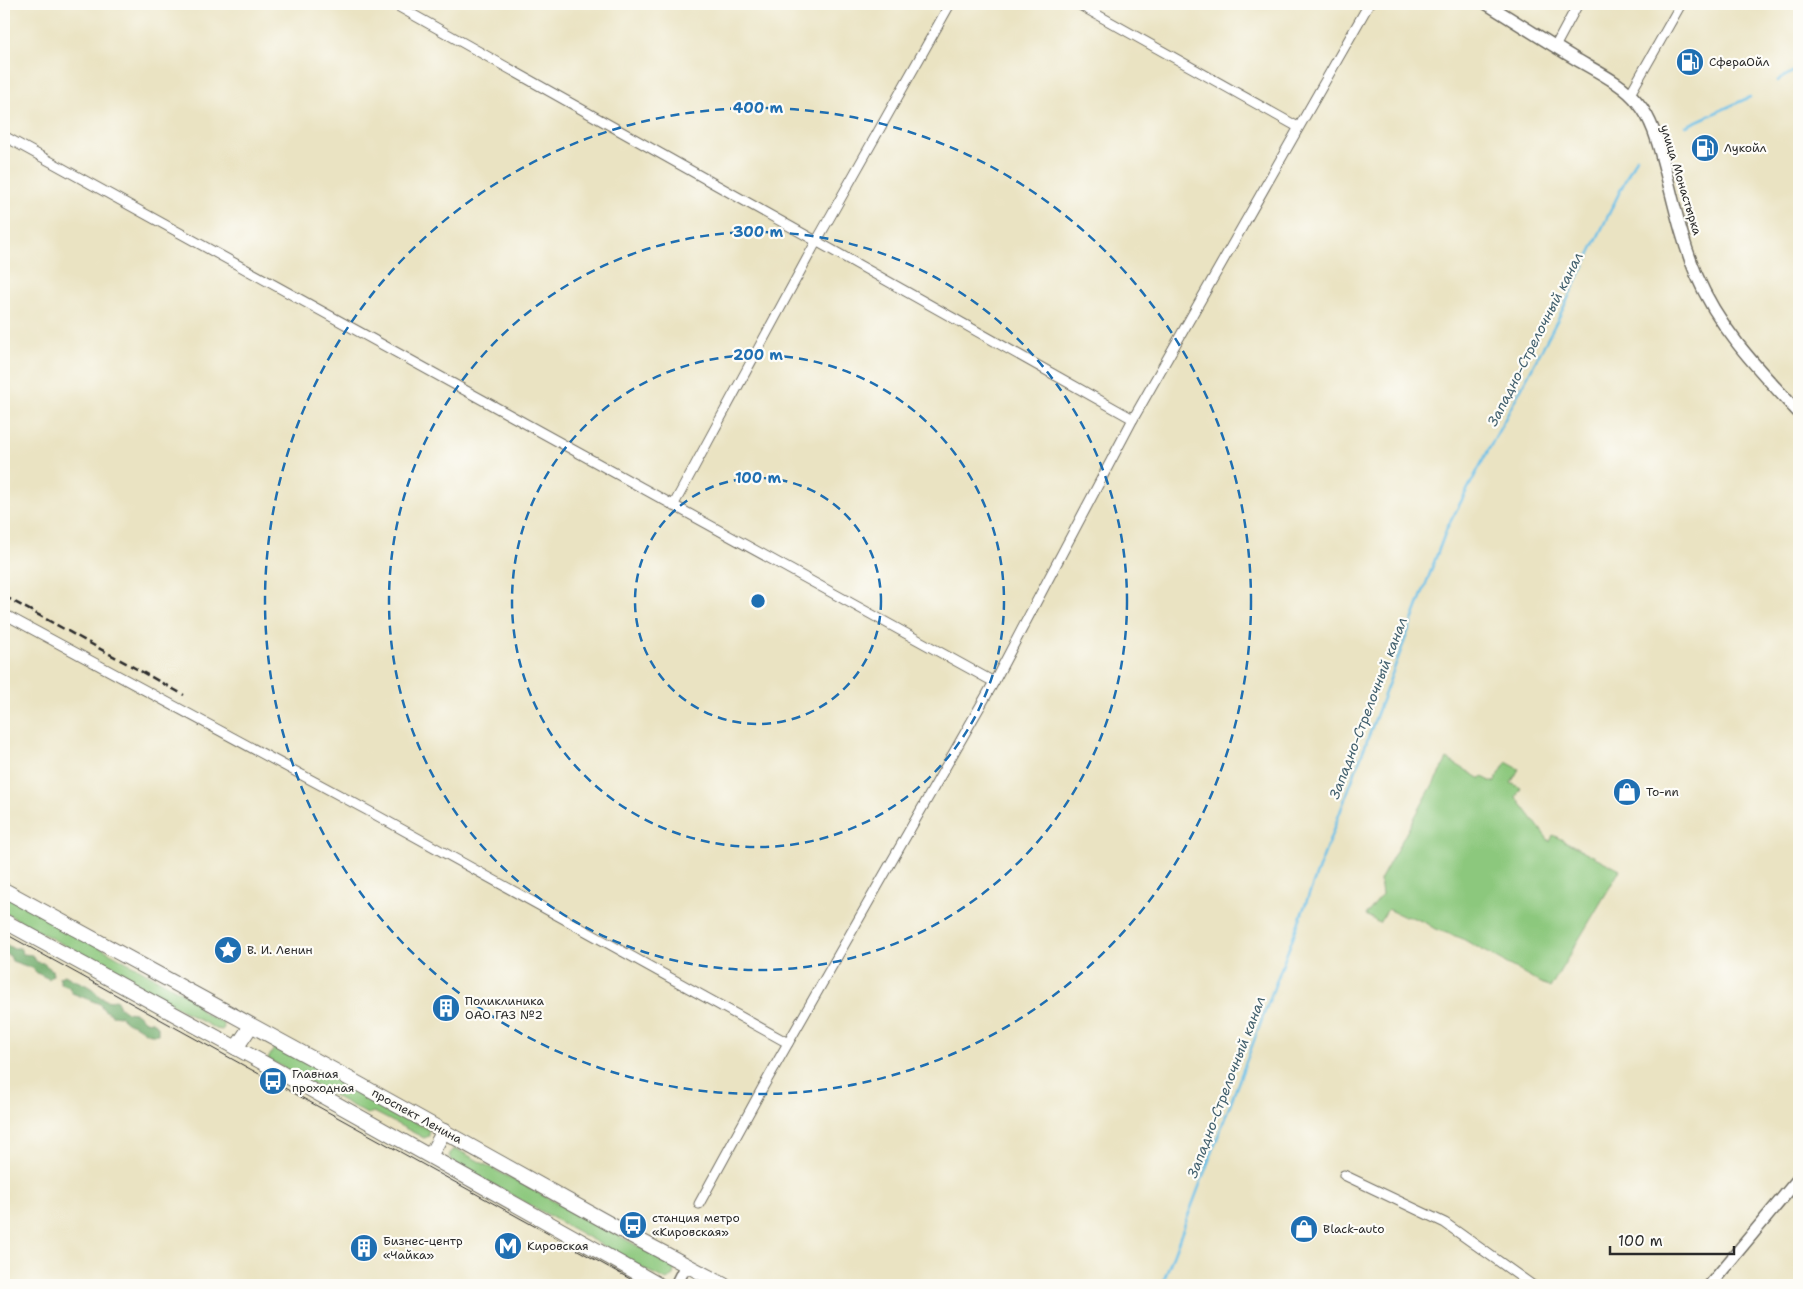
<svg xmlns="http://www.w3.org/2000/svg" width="1803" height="1289" viewBox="0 0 1803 1289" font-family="'Shantell Sans',sans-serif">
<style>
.green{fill:#8cc87d;stroke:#5c7a54}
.forest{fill:#71ac6c;stroke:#4e6c4c}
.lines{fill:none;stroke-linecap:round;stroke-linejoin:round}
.stream{stroke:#6dc1e9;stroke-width:2.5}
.minor-casing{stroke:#6e6b60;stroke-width:11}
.tertiary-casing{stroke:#6e6b60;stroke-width:14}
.primary-casing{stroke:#6e6b60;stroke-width:16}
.minor{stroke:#fff;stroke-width:9}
.tertiary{stroke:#fff;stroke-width:11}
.primary{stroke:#fff;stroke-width:14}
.tram{stroke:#2b2b2b;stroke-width:1}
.rail{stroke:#2b2b2b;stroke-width:2.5;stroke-dasharray:8 4;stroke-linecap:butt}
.ring{fill:none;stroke:#1f6fb2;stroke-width:2.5;stroke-dasharray:9 6}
.labels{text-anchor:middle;stroke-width:4.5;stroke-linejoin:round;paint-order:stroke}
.poi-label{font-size:12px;fill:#2b2b2b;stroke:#fdfcf7;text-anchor:start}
.street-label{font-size:12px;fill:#2b2b2b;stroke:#fdfcf7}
.water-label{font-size:14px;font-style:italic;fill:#42606e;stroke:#fdfcf7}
.centre{fill:#1f6fb2;stroke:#fdfcf7;stroke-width:2.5}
.ring-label{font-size:15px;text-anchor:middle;font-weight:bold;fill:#1f6fb2;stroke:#fdfcf7;stroke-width:4.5;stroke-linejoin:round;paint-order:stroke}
</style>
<rect width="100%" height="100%" fill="#fdfcf7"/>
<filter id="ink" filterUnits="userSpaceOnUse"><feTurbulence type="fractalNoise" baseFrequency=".02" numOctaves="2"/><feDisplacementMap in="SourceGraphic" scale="10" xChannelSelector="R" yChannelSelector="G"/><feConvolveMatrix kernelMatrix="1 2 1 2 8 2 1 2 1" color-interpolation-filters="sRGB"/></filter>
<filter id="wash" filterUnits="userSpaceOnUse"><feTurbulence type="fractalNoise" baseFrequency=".0096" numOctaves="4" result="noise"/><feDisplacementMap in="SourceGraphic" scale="20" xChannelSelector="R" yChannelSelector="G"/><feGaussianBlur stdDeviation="1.12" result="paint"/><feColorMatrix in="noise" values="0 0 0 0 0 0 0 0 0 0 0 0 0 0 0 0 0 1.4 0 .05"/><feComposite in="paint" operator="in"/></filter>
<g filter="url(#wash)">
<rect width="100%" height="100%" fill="#eae3c2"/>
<g class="green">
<path d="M1447,759L1481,779L1483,777L1494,783L1506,762L1519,769L1511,783L1521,788L1516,797L1550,842L1553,835L1620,870L1550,988L1461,938L1435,929L1424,922L1406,915L1405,917L1388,909L1379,923L1366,915L1382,895L1380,880Z"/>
<path d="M4,894L195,1000L202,1012L223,1023L224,1028L222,1030L216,1029L4,912Z"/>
<path d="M276,1045L429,1130V1136L424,1138L374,1112L367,1114L268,1059Z"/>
<path d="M452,1150H458L675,1266L673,1275L667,1280L650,1272L453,1162L449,1156Z"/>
</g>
<g class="forest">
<path d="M4,943L12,948H20L23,954L32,955L37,962L43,963L52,970L53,975L49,979L37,973L32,968L12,961L10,956L4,953Z"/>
<path d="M65,975C73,981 83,982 91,988C96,991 98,997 104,999C108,1001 111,1001 116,1000L120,1007L127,1012L136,1013L145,1021L152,1022L158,1026V1034C144,1035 145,1030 134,1025C127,1023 125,1021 120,1016L112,1015L103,1009L100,1004L72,993L69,987L61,984L59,977Z"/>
</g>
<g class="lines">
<g class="stream">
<path d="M1777,81L1799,68"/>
<path d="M1686,126L1750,97"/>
<path d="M1162,1285L1447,528L1559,317L1636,158"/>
</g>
</g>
</g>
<g filter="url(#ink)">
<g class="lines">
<defs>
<g id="minor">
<path d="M394,4L1133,419"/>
<path d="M1078,4L1298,127"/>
<path d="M1555,47L1578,4"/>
<path d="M1630,94L1681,4"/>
<path d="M4,136L994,682"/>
<path d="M673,506L816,242L950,4"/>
<path d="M4,614L376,815L788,1043"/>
<path d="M1344,1175L1445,1223L1532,1285"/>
<path d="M699,1204L763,1087L994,682L1133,419L1369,4"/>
</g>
<g id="tertiary">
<path d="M1487,4C1516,22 1544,40 1574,58C1594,70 1624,84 1638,103C1653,120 1659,147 1665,169C1674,204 1682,241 1696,274C1719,329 1759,370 1799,413"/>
<path d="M676,1285L686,1265"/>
<path d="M1710,1285L1799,1178"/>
</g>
<g id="primary">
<path d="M4,890L339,1073L628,1234L724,1285"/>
<path d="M4,921L260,1061L659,1285"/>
<path d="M236,1048L251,1026"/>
<path d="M430,1156L444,1131"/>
</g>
</defs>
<use href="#minor" class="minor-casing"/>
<use href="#tertiary" class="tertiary-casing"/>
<use href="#primary" class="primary-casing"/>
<use href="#minor" class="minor"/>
<use href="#tertiary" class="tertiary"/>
<use href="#primary" class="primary"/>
<path class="tram" d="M4,933L641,1285"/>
<path class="rail" d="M4,596L184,695"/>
</g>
</g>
<g class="ring">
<circle cx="758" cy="601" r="123"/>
<circle cx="758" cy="601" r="246"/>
<circle cx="758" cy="601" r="369"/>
<circle cx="758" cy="601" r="493"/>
</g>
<defs>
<symbol id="fuel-disc" viewBox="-11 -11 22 22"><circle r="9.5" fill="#1f6fb2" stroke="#fdfcf7"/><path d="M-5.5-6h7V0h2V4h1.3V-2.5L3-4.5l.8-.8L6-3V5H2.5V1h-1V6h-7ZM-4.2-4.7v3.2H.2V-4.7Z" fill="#fff"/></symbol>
<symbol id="shop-disc" viewBox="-11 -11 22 22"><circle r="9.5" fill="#1f6fb2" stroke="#fdfcf7"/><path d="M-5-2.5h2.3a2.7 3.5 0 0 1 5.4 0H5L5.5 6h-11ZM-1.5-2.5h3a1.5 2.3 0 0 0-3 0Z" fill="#fff"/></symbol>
<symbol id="sight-disc" viewBox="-11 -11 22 22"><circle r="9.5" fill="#1f6fb2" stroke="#fdfcf7"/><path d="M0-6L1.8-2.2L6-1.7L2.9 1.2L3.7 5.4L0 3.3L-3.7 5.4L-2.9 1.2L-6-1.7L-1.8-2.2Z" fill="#fff"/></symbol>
<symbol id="building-disc" viewBox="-11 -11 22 22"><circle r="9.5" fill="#1f6fb2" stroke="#fdfcf7"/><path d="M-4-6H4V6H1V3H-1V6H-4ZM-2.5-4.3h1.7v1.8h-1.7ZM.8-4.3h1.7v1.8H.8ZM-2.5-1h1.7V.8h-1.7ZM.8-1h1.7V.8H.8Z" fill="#fff"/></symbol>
<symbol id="bus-disc" viewBox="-11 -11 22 22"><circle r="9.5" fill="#1f6fb2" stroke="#fdfcf7"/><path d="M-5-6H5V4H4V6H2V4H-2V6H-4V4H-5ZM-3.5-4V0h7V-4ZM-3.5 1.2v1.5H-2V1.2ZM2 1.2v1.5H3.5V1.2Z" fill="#fff"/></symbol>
<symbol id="metro-disc" viewBox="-11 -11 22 22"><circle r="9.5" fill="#1f6fb2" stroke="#fdfcf7"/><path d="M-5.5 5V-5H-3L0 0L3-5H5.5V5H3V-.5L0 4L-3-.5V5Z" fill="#fff"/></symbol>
</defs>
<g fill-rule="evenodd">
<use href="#fuel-disc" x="1674" y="46" width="32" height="32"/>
<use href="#fuel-disc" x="1689" y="132" width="32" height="32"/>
<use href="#shop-disc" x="1611" y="776" width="32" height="32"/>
<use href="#sight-disc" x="212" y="934" width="32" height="32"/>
<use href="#building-disc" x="430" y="992" width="32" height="32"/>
<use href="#bus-disc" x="257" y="1065" width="32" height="32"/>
<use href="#bus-disc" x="617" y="1209" width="32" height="32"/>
<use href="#shop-disc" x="1288" y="1213" width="32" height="32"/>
<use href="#metro-disc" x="492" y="1230" width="32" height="32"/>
<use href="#building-disc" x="348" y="1232" width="32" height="32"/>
</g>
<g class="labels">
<g class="poi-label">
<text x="1709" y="66">СфераОйл</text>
<text x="1724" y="152">Лукойл</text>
<text x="1646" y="796">To-nn</text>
<text x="247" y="954">В. И. Ленин</text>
<text x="465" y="1005">Поликлиника<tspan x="465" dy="14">ОАО ГАЗ №2</tspan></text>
<text x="292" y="1078">Главная<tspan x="292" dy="14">проходная</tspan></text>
<text x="652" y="1222">станция метро<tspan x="652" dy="14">«Кировская»</tspan></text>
<text x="1323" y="1233">Black-auto</text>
<text x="383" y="1245">Бизнес-центр<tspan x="383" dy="14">«Чайка»</tspan></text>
<text x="527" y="1250">Кировская</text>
</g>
<g class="street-label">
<text transform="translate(1681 180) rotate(73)" y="4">улица Монастырка</text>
<text transform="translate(417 1116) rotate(29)" y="4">проспект Ленина</text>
</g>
<g class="water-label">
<text transform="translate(1535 339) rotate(-63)" y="5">Западно-Стрелочный канал</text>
<text transform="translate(1368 708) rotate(-69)" y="5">Западно-Стрелочный канал</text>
<text transform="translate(1226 1087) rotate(-69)" y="5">Западно-Стрелочный канал</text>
</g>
</g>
<circle cx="758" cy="601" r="8" class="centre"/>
<g class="ring-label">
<text x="758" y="113">400 m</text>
<text x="758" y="237">300 m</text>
<text x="758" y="360">200 m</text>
<text x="758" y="483">100 m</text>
</g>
<rect width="1803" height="1289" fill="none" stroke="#fdfcf7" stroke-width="20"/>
<path d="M1610 1246v8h124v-8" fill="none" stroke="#2b2b2b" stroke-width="2.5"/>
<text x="1618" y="1246" font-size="15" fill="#2b2b2b" stroke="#fdfcf7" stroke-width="4" paint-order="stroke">100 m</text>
</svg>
